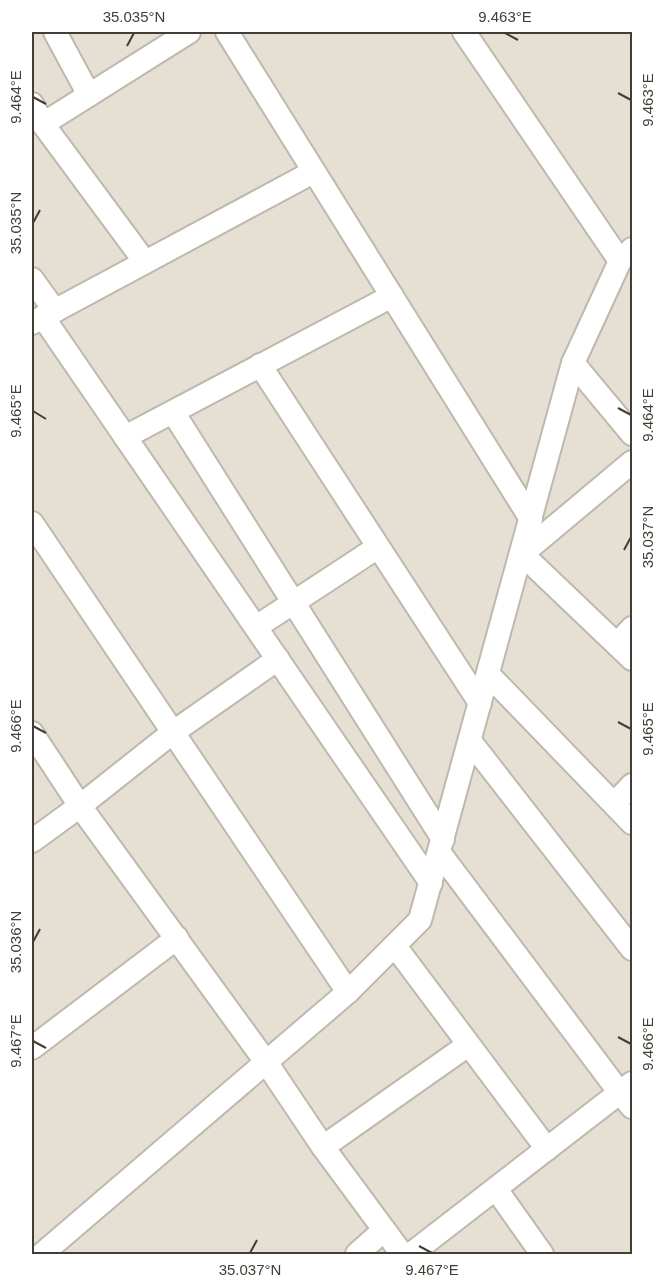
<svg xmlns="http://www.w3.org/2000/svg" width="664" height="1286" viewBox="0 0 664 1286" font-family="Arial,sans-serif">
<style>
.residential{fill:#e5dfd4}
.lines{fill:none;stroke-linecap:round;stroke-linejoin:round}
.street-casing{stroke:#bfb8ac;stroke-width:26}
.street{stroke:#fff;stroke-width:22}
.ticks{fill:none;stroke:#433d35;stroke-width:2}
.neatline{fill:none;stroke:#433d35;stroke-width:2}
.ticks-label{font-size:15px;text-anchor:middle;fill:#433d35}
</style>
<rect width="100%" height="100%" fill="#f1ede5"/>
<rect class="residential" x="32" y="32" width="600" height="1222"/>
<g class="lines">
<defs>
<g id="street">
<path d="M55,32L89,95"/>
<path d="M227,32L531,519"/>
<path d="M464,32L620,261"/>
<path d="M32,104L43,124L145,262"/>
<path d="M43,124L189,32"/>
<path d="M32,279L55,311"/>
<path d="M43,317L431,883"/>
<path d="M32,323L313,172"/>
<path d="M573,363L632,434"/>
<path d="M260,365L480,703"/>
<path d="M173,412L443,839"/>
<path d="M125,437L392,296"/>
<path d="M632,462L522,554L632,659"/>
<path d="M32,523L348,992"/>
<path d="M256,627L378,547"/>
<path d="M617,644L632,628"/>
<path d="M488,674L632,823"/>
<path d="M32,733L80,806L266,1062L323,1147L402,1254"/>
<path d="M470,741L632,949"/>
<path d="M614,804L632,785"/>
<path d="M32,841L80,806L172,733L278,659"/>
<path d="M439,852L620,1093L632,1107"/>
<path d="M395,946L547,1149"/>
<path d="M32,1048L177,938"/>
<path d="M323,1147L468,1045"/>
<path d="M496,1189L542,1254"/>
<path d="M42,1254L348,992L420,920L573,363L620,261L632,249"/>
<path d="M357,1254L384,1230"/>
<path d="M411,1254L632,1083"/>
</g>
</defs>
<use href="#street" class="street-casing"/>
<use href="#street" class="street"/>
</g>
<path class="ticks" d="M505,33L518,40M127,46L134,33M618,93L631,100M33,97L46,104M33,223L40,210M618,408L631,415M33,411L46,419M624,550L631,537M618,722L631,729M33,726L46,733M33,942L40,929M618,1037L631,1044M33,1041L46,1048M419,1246L432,1253M250,1253L257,1240"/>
<rect width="664" height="1286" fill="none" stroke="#ffffff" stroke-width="66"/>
<rect x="33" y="33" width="598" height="1220" class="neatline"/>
<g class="ticks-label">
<text x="134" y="22">35.035°N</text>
<text x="505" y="22">9.463°E</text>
<text transform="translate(16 97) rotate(-90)" y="5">9.464°E</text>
<text transform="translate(648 100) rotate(-90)" y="5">9.463°E</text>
<text transform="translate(16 223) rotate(-90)" y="5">35.035°N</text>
<text transform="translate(16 411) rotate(-90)" y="5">9.465°E</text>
<text transform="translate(648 415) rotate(-90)" y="5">9.464°E</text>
<text transform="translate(648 537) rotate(-90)" y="5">35.037°N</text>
<text transform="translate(16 726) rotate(-90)" y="5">9.466°E</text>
<text transform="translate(648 729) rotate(-90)" y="5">9.465°E</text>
<text transform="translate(16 942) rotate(-90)" y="5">35.036°N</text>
<text transform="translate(16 1041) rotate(-90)" y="5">9.467°E</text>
<text transform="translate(648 1044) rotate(-90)" y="5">9.466°E</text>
<text x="250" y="1275">35.037°N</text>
<text x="432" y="1275">9.467°E</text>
</g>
</svg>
